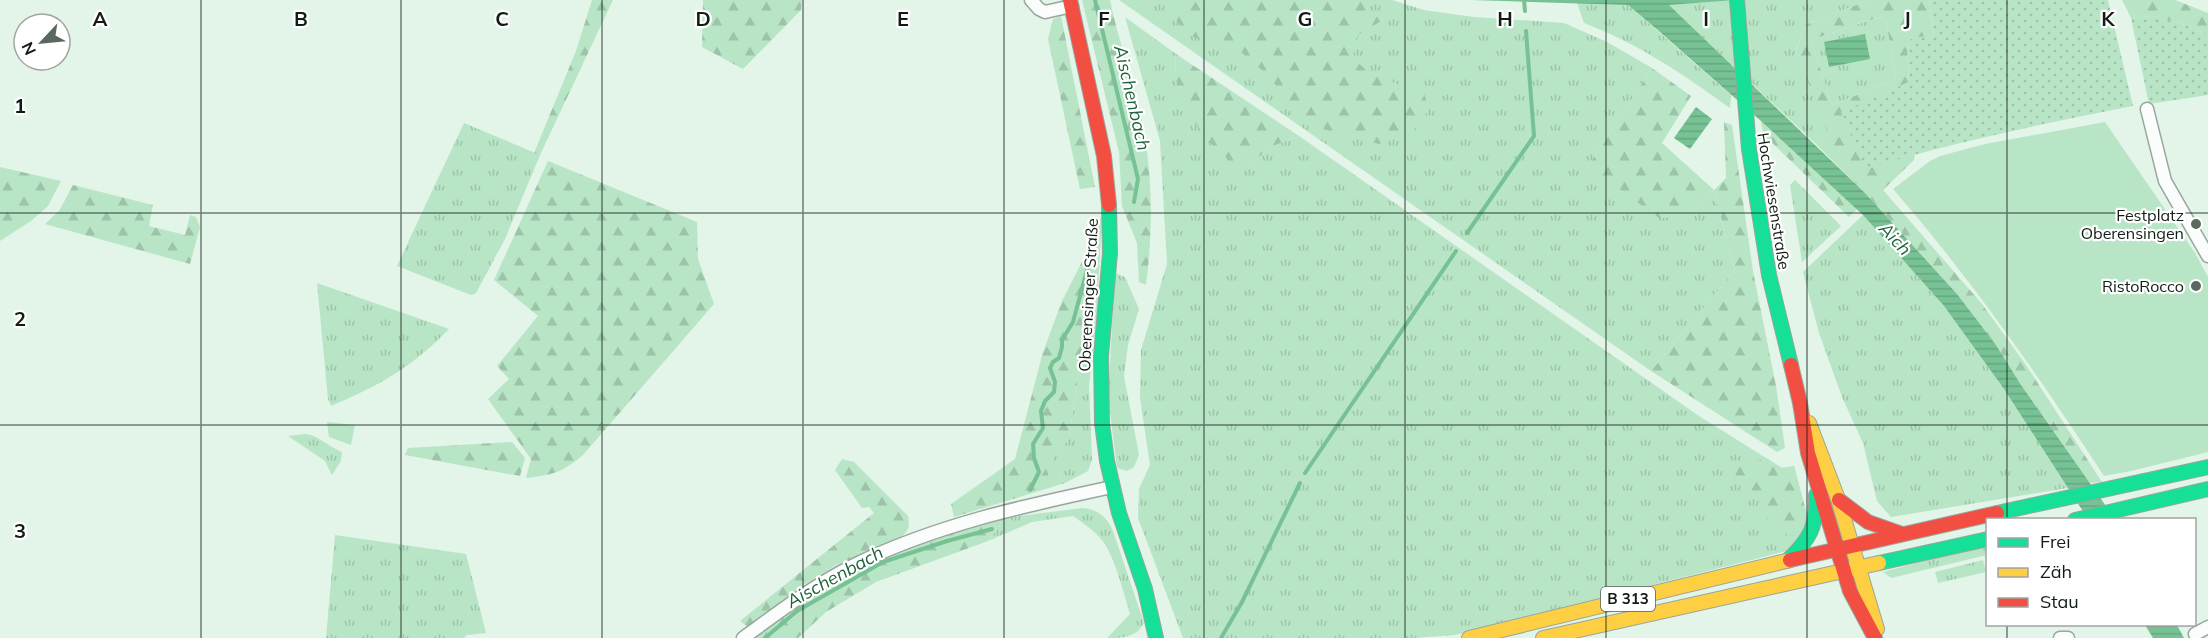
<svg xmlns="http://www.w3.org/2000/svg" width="2208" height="638" viewBox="0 0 2208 638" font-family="Mulish,sans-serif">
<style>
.grass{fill:url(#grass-tufts)}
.forest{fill:url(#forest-firs);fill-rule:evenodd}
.park{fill:#b8e5c6}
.garden{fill:url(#garden-dots)}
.water{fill:url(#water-rules)}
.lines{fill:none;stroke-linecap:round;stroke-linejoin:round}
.stream{stroke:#77c294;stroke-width:4}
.street-casing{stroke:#98a69d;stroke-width:15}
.fast-casing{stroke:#98a69d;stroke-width:16}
.slow-casing{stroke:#98a69d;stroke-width:16}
.jam-casing{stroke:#98a69d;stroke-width:16}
.street{stroke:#fbfdfc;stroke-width:12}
.fast{stroke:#16e098;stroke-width:14}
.slow{stroke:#ffcf43;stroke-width:14}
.jam{stroke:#f24e42;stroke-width:14}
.grid{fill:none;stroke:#111c14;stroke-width:1.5;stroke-opacity:0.55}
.poi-dot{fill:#5a685e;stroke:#fff;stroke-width:2}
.labels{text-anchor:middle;stroke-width:4.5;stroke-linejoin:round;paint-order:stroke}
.shield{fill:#fff;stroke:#58605a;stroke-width:1.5}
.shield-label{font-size:15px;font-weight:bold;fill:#111c14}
.street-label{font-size:16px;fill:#111c14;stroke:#fff}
.poi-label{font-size:16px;fill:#111c14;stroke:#fff;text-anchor:end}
.water-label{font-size:18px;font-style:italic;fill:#1d633b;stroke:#fff}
.grid-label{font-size:20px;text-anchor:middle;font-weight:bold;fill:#111c14;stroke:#fff;stroke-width:4.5;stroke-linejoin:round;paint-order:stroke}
</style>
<defs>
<pattern id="grass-tufts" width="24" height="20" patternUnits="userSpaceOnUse" patternTransform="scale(1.5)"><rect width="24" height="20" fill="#b8e5c6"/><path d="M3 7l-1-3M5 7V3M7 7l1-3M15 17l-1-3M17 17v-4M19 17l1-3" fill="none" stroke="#9dc4a9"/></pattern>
<pattern id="forest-firs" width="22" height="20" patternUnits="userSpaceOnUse" patternTransform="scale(1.5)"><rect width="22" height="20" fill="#b8e5c6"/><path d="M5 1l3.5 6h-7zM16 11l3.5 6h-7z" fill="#9dc4a9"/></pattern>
<pattern id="garden-dots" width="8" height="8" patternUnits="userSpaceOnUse" patternTransform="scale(1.5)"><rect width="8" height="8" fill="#b8e5c6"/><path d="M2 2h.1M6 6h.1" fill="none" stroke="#9dc4a9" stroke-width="1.8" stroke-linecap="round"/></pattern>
<pattern id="water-rules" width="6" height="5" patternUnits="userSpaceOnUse" patternTransform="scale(1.5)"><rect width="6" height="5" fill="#77c294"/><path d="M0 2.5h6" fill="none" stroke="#66a67f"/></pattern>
</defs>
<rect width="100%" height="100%" fill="#e3f4e8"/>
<g class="grass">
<path d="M1119,0H1392L1424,10L1474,17L1564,23L1607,42L1652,68L1588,166L1684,217L1714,191L1735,270L1651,371Z"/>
<path d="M1736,0H1869L1805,25L1796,50L1828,131L1816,144L1668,5Z"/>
<path d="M1577,3L1628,5L1731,95L1730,108C1681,73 1641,45 1584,23Z"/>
<path d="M1125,17L1176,54L1175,77L1250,165L1270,147L1299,136L1699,416L1782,468L1794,466L1807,515L1804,538L1787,551L1455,635L1414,638H1183L1138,518L1139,489L1150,465L1140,398L1141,350L1167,264L1160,141Z"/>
<path d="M1879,17L1886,21L1896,79L1832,105L1811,40Z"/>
<path d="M464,123L540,155L505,239L476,293L471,295L397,266Z"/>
<path d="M1795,180L1841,226L1802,262L1790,185Z"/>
<path d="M1102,214L1097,315L1089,386L1092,460L1088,471L1065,483L1058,476H1049L1046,468L1069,438L1097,250L1091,244Z"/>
<path d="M1863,215L1944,306L2004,389L2068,488L1891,517L1877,501L1863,443L1842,397L1819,333L1803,272Z"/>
<path d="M1115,273L1125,277L1139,309L1128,345L1124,376L1139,455L1134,467L1127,471L1117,468L1108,397Z"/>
<path d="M317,283L449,329C411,368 380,385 331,406L328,399Z"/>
<path d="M305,434C318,435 329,447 342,452L341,461L332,475L325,461L288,436Z"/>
<path d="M1082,508C1098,509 1107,517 1113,531L1144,623C1136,638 1122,638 1107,638L1130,614C1123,591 1117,565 1105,544C1097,532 1084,524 1073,516L1032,522L988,541L1005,518Z"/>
<path d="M335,535L466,554L486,633L467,635L464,638H326Z"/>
<path d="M1987,544V555L1891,578L1883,572Z"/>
<path d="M1983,560L1986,572L1938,583L1935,572Z"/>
</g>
<g class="forest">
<path d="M592,0H613L540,155L534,153L576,51Z"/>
<path d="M703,0H802L801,10L743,69L702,47Z"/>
<path d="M1082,0H1110C1118,41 1134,80 1142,120C1153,176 1153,230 1146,285L1139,282L1137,243L1122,206L1119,152Z"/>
<path d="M1166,0L1360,1L1383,20L1359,34C1357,40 1352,50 1354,56C1359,74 1408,87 1424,93L1429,109L1412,133L1379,144L1322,129L1298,111L1265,73L1240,51L1208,43L1184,33Z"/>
<path d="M1869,0H1929L1934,35L1907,40L1909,82L1842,112L1865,168L1915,153L1914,160L1883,190L1982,304L2026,365L2102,482L2088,483L2021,385L1996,345L1957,294L1865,193L1816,144L1827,131L1796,51L1805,25ZM1879,17L1886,21L1896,79L1832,105L1811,40Z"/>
<path d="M2122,0H2175L2208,13V35L2193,27L2153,16L2131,18Z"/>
<path d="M1061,16L1095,187L1080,189L1048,39L1053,19Z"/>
<path d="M1176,54L1299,136L1270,147L1250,165H1234L1203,136L1187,108L1175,77Z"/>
<path d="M1652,68L1691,96L1662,143L1714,190L1726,178L1724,122L1732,125L1753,271L1776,386L1785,448L1777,452L1651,371L1735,270L1714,191L1684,217L1659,218L1588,166Z"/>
<path d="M1761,121L1857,209L1849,217L1763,134Z"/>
<path d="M548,161L697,222L698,259L714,304L583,455C563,472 553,475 526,478L531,459L488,399L509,379L497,366L538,316L494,280Z"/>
<path d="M0,167L61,181L48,206L31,221L0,241Z"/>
<path d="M73,185L153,205L149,226L185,235L190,215L196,217L200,227L190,264L45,224L59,211Z"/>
<path d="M1091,244L1097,250L1069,438L1046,468L1049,476H1058L1065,483L954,517L951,504L1015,459L1043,352L1062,301Z"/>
<path d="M512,442L525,458L520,476L405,455L408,448Z"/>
<path d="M1766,458L1782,468L1794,466L1807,515L1805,530L1792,536C1759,526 1769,508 1751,489C1744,481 1736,478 1731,469Z"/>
<path d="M842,459L854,462L908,516C910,526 909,530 901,537L836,565L802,586L748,627L740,621L874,513L869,507L862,508L835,470Z"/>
<path d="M1005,518L988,541L876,582L826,612L798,638H753C776,622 798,604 821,591C879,557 941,535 1005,518Z"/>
</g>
<g class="park">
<path d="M2105,122L2195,253L2208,277V452L2131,471L2104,476C2038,375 1972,280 1893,189L1930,161L1940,156L1985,144Z"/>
<path d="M327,422L355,425L351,445L329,437Z"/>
</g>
<g class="garden">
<path d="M1929,0H2108L2133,106C2042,124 1953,142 1865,169L1841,112L1909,82L1907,40L1934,34Z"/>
<path d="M2153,16L2193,27L2208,35V95L2149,104L2131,18Z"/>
</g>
<g class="water">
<path d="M1472,0H1736L1669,5L1865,193L1957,294L1996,345L2021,385L2115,519H2088L2004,389L1944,306L1863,215L1761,121L1660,32L1628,5Z"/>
<path d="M1865,34L1870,59L1829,67L1824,42Z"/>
<path d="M1696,107L1712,119L1690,149L1674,138Z"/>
<path d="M2145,625H2177L2184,638H2153Z"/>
</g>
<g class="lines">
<g class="stream">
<path d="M1095,0L1138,179L1134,202"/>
<path d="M1524,0L1525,11"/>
<path d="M1467,233L1534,136L1526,31"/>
<path d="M1305,473L1456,251"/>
<path d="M1030,490L1039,472L1034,458L1033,444L1043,428L1041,411L1045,401L1054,392L1055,382L1050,368L1053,362L1059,358L1062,347V340L1073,322L1094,244"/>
<path d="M765,638L797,611L883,562L947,541L992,529"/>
<path d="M1221,638L1242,602L1300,483"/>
</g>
<defs>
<g id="street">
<path d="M1031,0L1039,9L1045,12L1072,6"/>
<path d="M2147,109L2165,181L2208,256"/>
<path d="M2195,634L2208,627"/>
<path d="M743,638C779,612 814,585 854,565C936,525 1023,506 1112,487"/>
<path d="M2060,638H2068"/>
</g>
<g id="fast">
<path d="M1737,0L1749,149L1769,275L1791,365"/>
<path d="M1109,205L1110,253L1101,356L1102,423L1107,461L1119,513L1145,589L1156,638"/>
<path d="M1997,513L2208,467"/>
<path d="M2075,520L2208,489"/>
<path d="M1787,561C1810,539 1817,527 1816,495"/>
<path d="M1879,563L1988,539"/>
</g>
<g id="slow">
<path d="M1809,423L1838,499L1877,629"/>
<path d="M1469,638L1790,560"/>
<path d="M1543,638L1879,563"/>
</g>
<g id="jam">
<path d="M1070,0L1104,156L1109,205"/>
<path d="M1791,365L1800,403L1808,453L1850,591L1875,638"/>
<path d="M1839,500L1868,522L1902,534"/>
<path d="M1790,560L1997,513"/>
</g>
</defs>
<use href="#street" class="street-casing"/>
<use href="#fast" class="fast-casing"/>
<use href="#slow" class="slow-casing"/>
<use href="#jam" class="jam-casing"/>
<use href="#street" class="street"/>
<use href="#fast" class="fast"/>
<use href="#slow" class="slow"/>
<use href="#jam" class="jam"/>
</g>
<path class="grid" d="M201,0V638M401,0V638M602,0V638M803,0V638M1004,0V638M1204,0V638M1405,0V638M1606,0V638M1807,0V638M2007,0V520M0,213H2208M0,425H2208M2007,624V638"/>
<g class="poi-dot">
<circle cx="2196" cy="224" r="6"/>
<circle cx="2196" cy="286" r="6"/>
</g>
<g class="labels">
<rect class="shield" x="1601" y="587" width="54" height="24" rx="4.5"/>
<g class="shield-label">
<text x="1628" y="604">B 313</text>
</g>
<g class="street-label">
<text transform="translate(1774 201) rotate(81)" y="6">Hochwiesenstraße</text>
<text transform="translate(1088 295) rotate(-87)" y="6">Oberensinger Straße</text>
</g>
<g class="poi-label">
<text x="2184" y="221">Festplatz<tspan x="2184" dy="18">Oberensingen</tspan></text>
<text x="2184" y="292">RistoRocco</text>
</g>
<g class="water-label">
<text transform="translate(1132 98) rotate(77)" y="6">Aischenbach</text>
<text transform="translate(1895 239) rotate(47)" y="6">Aich</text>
<text transform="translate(835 577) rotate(-29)" y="6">Aischenbach</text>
</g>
</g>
<g class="grid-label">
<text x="100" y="26">A</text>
<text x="301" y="26">B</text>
<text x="502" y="26">C</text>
<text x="703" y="26">D</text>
<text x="903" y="26">E</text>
<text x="1104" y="26">F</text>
<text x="1305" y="26">G</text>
<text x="1505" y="26">H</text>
<text x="1706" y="26">I</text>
<text x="1907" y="26">J</text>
<text x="2108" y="26">K</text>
<text x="20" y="113">1</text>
<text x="20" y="326">2</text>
<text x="20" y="538">3</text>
</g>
<rect x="1986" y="518" width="210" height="108" fill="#ffffff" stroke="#a0a4a1" stroke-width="1.5"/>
<rect x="1998" y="538" width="30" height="9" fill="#16e098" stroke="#a0a4a1" stroke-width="1.5"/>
<text x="2040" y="548" font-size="18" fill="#111c14">Frei</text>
<rect x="1998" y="568" width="30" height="9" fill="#ffcf43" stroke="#a0a4a1" stroke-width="1.5"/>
<text x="2040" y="578" font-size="18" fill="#111c14">Zäh</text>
<rect x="1998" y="598" width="30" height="9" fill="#f24e42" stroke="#a0a4a1" stroke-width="1.5"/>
<text x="2040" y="608" font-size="18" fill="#111c14">Stau</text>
<g transform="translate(42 42) rotate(244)"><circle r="28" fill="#ffffff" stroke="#a0a4a1" stroke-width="1.5"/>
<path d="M0-4.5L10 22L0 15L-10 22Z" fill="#5a685e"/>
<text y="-9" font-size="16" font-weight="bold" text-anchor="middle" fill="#111c14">N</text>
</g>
</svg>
